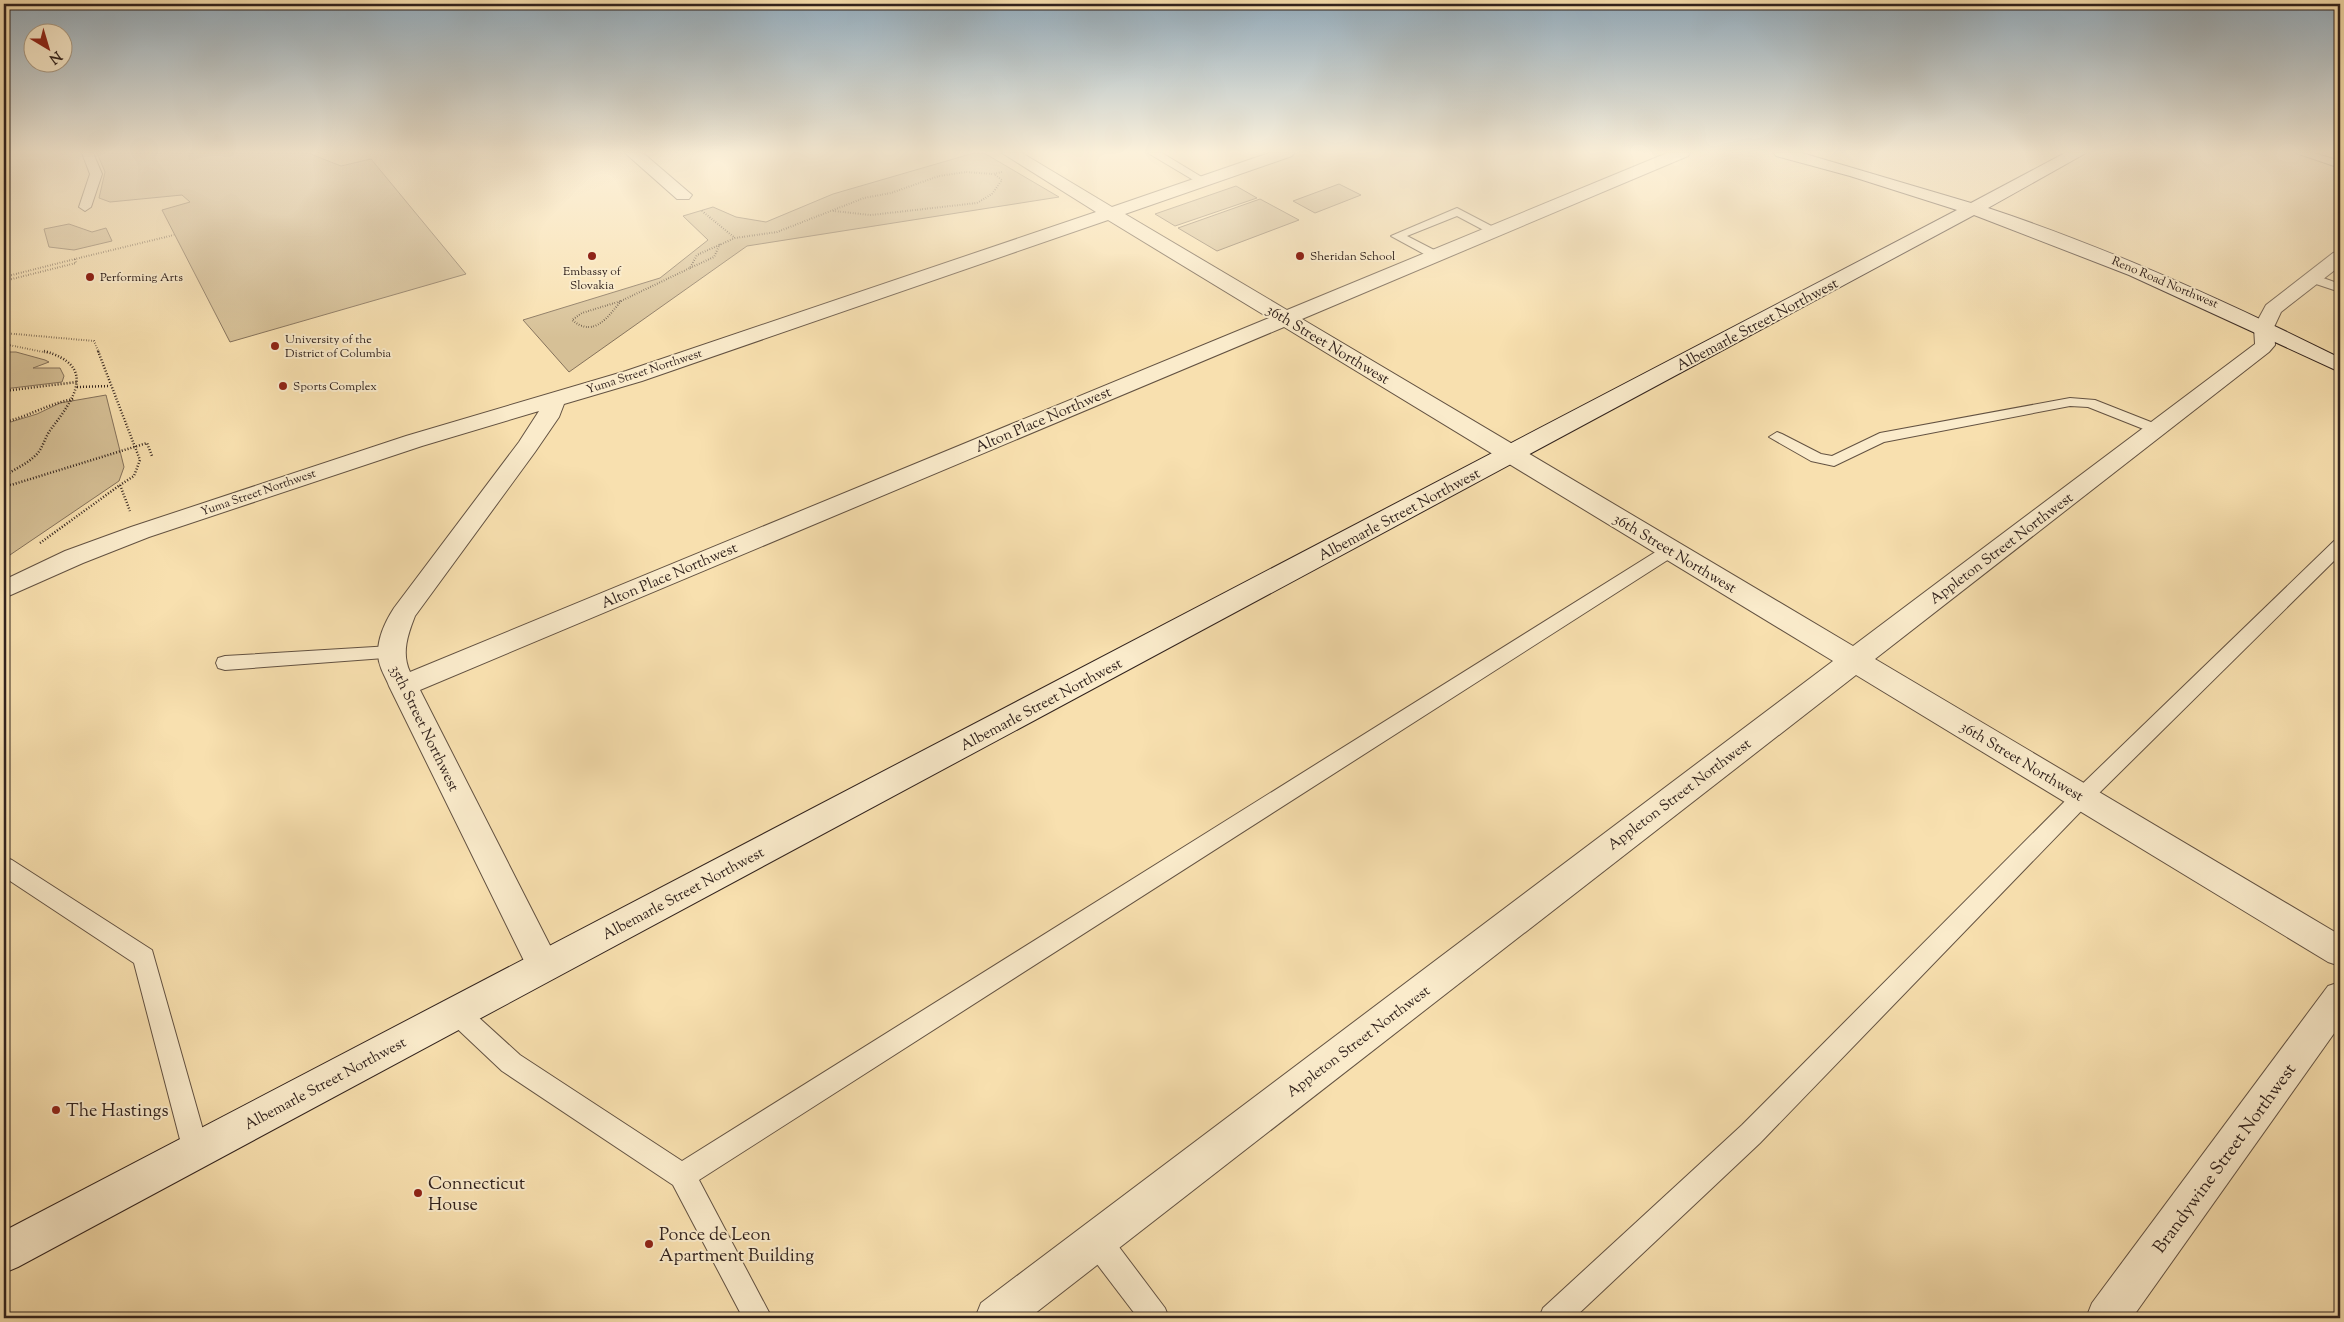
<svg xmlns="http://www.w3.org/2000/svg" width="2344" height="1322" viewBox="0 0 2344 1322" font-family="'Sorts Mill Goudy',serif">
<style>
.green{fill:#d6c096;stroke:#84715a}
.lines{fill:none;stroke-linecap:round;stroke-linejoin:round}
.lane-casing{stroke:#635242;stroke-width:2}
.street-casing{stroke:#635242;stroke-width:2}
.secondary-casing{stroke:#31221d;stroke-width:2}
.path-far1{stroke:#31221d;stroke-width:2;stroke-dasharray:0.5 2;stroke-linecap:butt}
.path{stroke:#31221d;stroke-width:2.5;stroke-dasharray:1 2;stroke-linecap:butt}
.lane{fill:#faebcb;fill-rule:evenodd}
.street{fill:#faebcb;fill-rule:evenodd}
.secondary{fill:#faebcb;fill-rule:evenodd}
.poi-dot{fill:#8f2418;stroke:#faebcb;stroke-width:2}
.labels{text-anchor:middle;stroke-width:4;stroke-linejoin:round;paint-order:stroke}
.far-poi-label{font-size:12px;fill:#31221d;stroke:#faebcb;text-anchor:start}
.far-street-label{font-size:12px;fill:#31221d;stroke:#faebcb}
.street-label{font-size:15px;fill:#31221d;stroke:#faebcb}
.near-poi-label{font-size:18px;fill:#31221d;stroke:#faebcb;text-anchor:start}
.near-street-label{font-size:18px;fill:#31221d;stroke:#faebcb}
</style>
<rect width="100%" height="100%" fill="#f8e0af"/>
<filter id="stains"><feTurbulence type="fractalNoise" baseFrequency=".004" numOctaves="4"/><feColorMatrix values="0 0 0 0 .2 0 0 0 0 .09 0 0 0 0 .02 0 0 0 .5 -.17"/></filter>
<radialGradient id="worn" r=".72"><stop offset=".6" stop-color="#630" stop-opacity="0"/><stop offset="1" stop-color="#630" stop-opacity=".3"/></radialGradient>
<g class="green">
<path d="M97,153H308L341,166L371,159L466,274L230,342L162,210L190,202L182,195L110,202L99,198L105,172Z"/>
<path d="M974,153H984L1059,197L747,246L569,372L523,320L660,278L708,240L683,216L713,207L736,217L766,222L833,194Z"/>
<path d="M1339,184L1361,195L1315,213L1293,201Z"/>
<path d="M1236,186L1257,198L1175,226L1155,214Z"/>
<path d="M1260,199L1299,220L1217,251L1178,228Z"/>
<path d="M69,224L92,232L106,228L112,241L74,250L49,247L44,229Z"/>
<path d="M4,352H16L45,360L49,362L33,368H60L64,376L62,382L4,389Z"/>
<path d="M106,395L124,467L119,481L4,559V424L37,414L60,403Z"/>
</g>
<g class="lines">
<defs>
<g id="lane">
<path d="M82,153H93L102,174L91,207L85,211L79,207L90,174Z"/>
<path d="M1148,153H1162L1210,182L1208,184H1200Z"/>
<path d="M2296,153H2314L2340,161V168Z"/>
<path d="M1457,208L1501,231L1499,234H1491L1457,216L1407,236L1440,253L1441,256L1440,259L1435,260L1391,236Z"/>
<path d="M2312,274L2340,284V292L2307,281L2305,278Z"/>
<path d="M2070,398L2095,400L2161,426L2164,429L2156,434L2088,407L2070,406L1884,442L1834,466L1811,461L1769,437L1777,432L1782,434L1821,454L1832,456L1880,433Z"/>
<path d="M2340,540V555L2089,803L1760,1143L1574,1318H1539L1543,1308L1742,1125L2075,791L2334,541Z"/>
<path d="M1671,545L1677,546L1680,550L1677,554L699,1180L772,1318H743L673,1185L502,1071L449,1021L445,1013L449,1005L457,1002L465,1005L520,1055L682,1161L1665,546Z"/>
<path d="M391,646L398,647L400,652L398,657L225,670L218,668L216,663L218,658L225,656Z"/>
<path d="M4,857L12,860L152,950L209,1151L205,1160L196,1164L187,1160L183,1151L134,963L4,877Z"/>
<path d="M1097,1227L1107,1231L1165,1308L1169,1318H1138L1087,1251L1083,1241L1087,1231Z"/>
</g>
<g id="street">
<path d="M625,153H643L692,195L689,199H677Z"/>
<path d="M1002,153H1022L1112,207L1269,153H1294L1292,156L1125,214L1287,310L1667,153H1690L1688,156L1302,319L1853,646L2255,344L2254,327L2266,305L2333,253L2340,251V266L2281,312L2274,327L2275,345L2269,352L1875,659L2340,935V966L2328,962L1856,675L1029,1318H975L981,1303L1833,661L1284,327L420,690L561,967L556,977L544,982L532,977L389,686C387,680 383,674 381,668C373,648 383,625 394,608L519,442L539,411L422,446L149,537L83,563L4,598V580L65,551L131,527L406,436L626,371L1096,212ZM1108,220L1269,318L410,672C401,653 408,634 415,616L535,452L559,417L564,404L642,381Z"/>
<path d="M2340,982V1025L2132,1318H2086L2092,1303L2328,986Z"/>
</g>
<path id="secondary" d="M1774,153H1802L1971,203L2065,153H2086L1988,208C2109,248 2226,301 2340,358V372L2129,275L1974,215L18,1267L4,1273V1231L1957,210L1850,176L1776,156Z"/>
</defs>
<use href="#lane" class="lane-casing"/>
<use href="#street" class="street-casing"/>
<use href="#secondary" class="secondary-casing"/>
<g class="path-far1">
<path d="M702,211L735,238"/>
<path d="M833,211L871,215L977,203L992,194L1002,180L994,174"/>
<path d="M690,268L714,257L720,244"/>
<path d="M4,277L75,259"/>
<path d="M4,281L76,263L75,259L174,235"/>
<path d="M621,301C607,318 594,338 572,320L582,313Z"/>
<path d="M621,301L690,268L697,255L735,238L777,232L864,198L891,193L939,176L966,172L993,174L1002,172"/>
<path d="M4,333L94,341L99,353"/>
<path d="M9,334L4,344L48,353"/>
</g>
<g class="path">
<path d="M98,351L140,460L134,476L120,485"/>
<path d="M77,387L110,386"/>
<path d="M4,391L77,382"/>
<path d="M4,422C28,417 49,403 74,399"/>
<path d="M4,476C15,469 27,464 36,455C43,448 45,437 51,429C74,399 98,366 44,351"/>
<path d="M4,484L11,485L147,443L152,456"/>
<path d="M40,543L120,485L130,511"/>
</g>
<use href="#lane" class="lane"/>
<use href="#street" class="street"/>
<use href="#secondary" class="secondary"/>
</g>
<linearGradient id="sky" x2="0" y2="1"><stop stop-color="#93acbd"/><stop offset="0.45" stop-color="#fcf1db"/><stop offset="1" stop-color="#fcf1db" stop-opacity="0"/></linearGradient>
<rect width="2344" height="338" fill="url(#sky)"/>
<g class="poi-dot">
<circle cx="592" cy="256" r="5"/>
<circle cx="1300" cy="256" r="5"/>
<circle cx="90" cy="277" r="5"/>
<circle cx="275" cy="346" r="5"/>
<circle cx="283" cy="386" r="5"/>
<circle cx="56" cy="1110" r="5"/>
<circle cx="418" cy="1193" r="5"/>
<circle cx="649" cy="1244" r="5"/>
</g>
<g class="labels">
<g class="far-poi-label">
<text x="1310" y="260">Sheridan School</text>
<text x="592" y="275" text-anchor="middle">Embassy of<tspan x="592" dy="14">Slovakia</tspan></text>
<text x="100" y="281">Performing Arts</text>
<text x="285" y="343">University of the<tspan x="285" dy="14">District of Columbia</tspan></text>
<text x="293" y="390">Sports Complex</text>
</g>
<g class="far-street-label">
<text transform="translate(2165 282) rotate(23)" y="4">Reno Road Northwest</text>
<text transform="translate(644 371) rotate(-18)" y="4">Yuma Street Northwest</text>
<text transform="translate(258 492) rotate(-19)" y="4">Yuma Street Northwest</text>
</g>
<g class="street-label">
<text transform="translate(1757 324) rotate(-28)" y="5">Albemarle Street Northwest</text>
<text transform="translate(1328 344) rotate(31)" y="5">36th Street Northwest</text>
<text transform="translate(1043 419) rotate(-23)" y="5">Alton Place Northwest</text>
<text transform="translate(1399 514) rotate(-28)" y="5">Albemarle Street Northwest</text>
<text transform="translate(2001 548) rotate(-37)" y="5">Appleton Street Northwest</text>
<text transform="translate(1675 553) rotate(31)" y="5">36th Street Northwest</text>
<text transform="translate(669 575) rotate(-23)" y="5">Alton Place Northwest</text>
<text transform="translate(1041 704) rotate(-28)" y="5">Albemarle Street Northwest</text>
<text transform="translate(425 728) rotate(64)" y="5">35th Street Northwest</text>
<text transform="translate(2022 761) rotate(31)" y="5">36th Street Northwest</text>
<text transform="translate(1679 794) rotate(-37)" y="5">Appleton Street Northwest</text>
<text transform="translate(683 893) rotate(-28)" y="5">Albemarle Street Northwest</text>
<text transform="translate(1358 1041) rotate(-37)" y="5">Appleton Street Northwest</text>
<text transform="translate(325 1083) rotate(-28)" y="5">Albemarle Street Northwest</text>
</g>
<g class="near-poi-label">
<text x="66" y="1116">The Hastings</text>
<text x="428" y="1189">Connecticut<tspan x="428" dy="21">House</tspan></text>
<text x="659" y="1240">Ponce de Leon<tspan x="659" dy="21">Apartment Building</tspan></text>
</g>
<g class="near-street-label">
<text transform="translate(2224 1158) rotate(-54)" y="6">Brandywine Street Northwest</text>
</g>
</g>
<rect width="2344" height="1322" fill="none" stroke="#f8e0af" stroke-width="20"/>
<rect x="5" y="5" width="2334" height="1312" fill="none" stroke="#31221d" stroke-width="2.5"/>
<rect x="10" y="10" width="2324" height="1302" fill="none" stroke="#31221d"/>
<g transform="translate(48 48) rotate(142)"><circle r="24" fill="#faebcb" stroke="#aa9b85"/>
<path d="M0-4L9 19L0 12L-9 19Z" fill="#8f2418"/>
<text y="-8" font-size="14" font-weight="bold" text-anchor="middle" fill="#31221d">N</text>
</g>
<rect width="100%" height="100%" filter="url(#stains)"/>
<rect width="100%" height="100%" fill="url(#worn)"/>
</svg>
